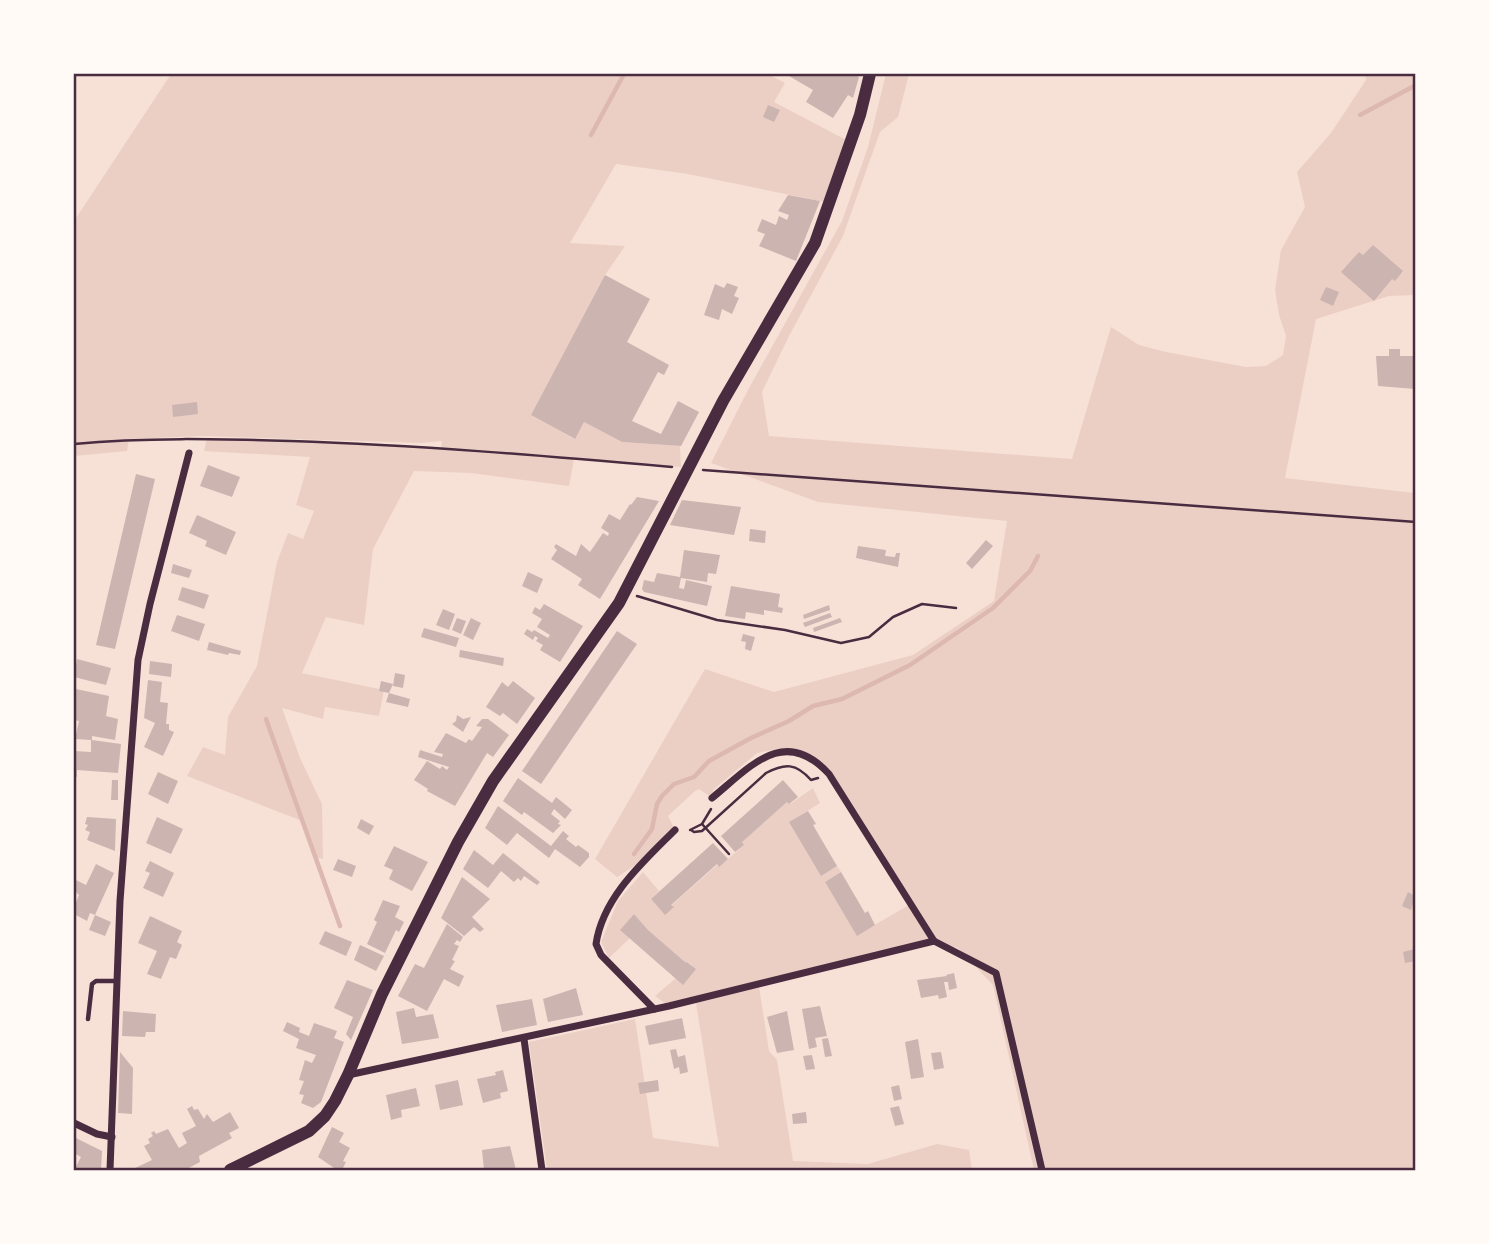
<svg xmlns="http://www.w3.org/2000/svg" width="1489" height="1244" viewBox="0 0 1489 1244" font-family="'Sofia Sans Condensed',sans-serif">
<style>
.green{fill:#ebcfc5}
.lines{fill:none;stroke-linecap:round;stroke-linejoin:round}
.stream{stroke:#dcb8b0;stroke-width:4.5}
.building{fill:#ccb4b1}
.path{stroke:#4a2c40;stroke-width:2.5}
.service{stroke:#4a2c40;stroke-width:4.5}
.minor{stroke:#4a2c40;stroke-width:7}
.tertiary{stroke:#4a2c40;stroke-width:12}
.neatline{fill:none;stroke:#4a2c40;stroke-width:2.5}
</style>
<rect width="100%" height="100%" fill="#f7e1d7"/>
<g class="green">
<path d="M171,74H768L785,83L774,102L850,142L830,201H820L688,174L616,164L570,243L625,246L605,275L531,415L574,439L584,422L622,442L680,446L681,467L574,459L569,486L471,473L414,471L373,549L364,625L326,617L302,673L384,690L379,716L325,707L323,719L282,708L300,758L322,804L323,859L315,857L302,821L187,776L203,747L225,755L228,717L257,666L277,562L288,533L303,539L314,511L296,505L310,457L204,451L207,438L441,448L442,441L422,443L201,436L129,439L127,451L74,456V221Z"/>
<path d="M886,74H909L898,117L880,132L843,236L789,336L762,392L769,436L1072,459L1111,327L1139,345L1166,352L1246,367L1266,366L1283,355L1286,336L1279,315L1275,290L1281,250L1305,207L1297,172L1331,133L1366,80L1365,74H1415V295L1389,296L1316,319L1285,478L1415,493V1170H1034L993,985L958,948L934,941L669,1006L655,996L676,978L696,969L688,962L686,964L648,930L634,914L621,929L630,938L609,958L601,942L618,901L643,872L659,891L651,899L665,914L673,908L672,905L717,865L720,866L744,845L742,842L787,802L790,804L813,788L820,803L790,822L822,875L837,866L841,872L825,882L857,935L909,905L824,769L792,750L783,748L757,753L713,790L712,798L699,789L695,791L668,816L675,830L648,857L617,877L595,859L705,669L774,692L913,655L994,601L1007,521L818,502L711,463L749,388L842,221L868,147Z"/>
<path d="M759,987L769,1051L777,1060L793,1161L868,1164L937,1144L969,1150L972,1170H547L529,1042L635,1019L653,1138L719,1147L696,1003Z"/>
</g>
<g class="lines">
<g class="stream">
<path d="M1360,115L1416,85"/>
<path d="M591,135L624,74"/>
<path d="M266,719L340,926"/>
<path d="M634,854L652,829L657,804L662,796L674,784L694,777L709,761L751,738L789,721L813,706L842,699L910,665L993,608L1030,571L1038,556"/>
</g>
</g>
<g class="building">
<path d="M790,74H853L859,77L853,98L848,95L833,118L806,102L813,90L789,76Z"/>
<path d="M768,105L780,110L774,122L763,117Z"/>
<path d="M788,195L820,201L796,261L759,246L765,234L757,231L762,219L776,225L779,216L787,220L789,215L778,211Z"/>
<path d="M1373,245L1403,271L1395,281L1392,279L1374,301L1341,272L1359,252L1363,255Z"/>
<path d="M605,275L650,299L627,342L669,365L664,375L658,372L632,421L661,434L678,401L699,412L681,446L622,442L584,422L575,439L531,415Z"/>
<path d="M727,283L738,287L734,296L739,298L732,314L722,309L719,320L704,315L715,284L724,288Z"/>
<path d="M1326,287L1339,292L1333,306L1320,300Z"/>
<path d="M1389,349H1400V356H1415V389L1378,386L1376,356H1389Z"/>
<path d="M197,402L198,414L173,417L172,405Z"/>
<path d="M208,465L240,477L232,497L200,486Z"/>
<path d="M136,474L155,479L115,649L96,645Z"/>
<path d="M637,497L659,501L600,599L578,585L582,579L551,559L557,550L554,547L556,544L576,556L581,544L590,552L603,533L608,536L609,533L601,528L609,514L620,520L630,504L631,505Z"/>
<path d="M682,500L741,507L734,535L670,525Z"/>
<path d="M197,515L236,532L226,555L205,546L207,541L189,533Z"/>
<path d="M750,529L766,531L765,543L749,541Z"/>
<path d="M986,540L993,546L972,569L966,563Z"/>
<path d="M858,546L886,550L885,556L895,557L896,553H900L898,567L856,558Z"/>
<path d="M684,550L720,555L716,574L708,573L707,582L681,578L679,588L684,589L686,580L712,586L707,606L644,592L642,589L644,580L654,582L657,573L680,577Z"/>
<path d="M173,564L192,570L189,578L171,573Z"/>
<path d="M528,572L543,579L537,593L522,586Z"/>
<path d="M731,586L780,594L778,607L783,608L782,613L764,610V615L746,612L745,619L725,616Z"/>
<path d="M182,587L209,595L204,609L178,600Z"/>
<path d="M544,604L583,626L560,662L540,650L543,645L536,641L538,638L535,636L533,640L524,634L527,629L532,632L534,630L548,638L550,635L537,627L542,619L532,613L535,607L540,610Z"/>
<path d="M829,605L830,610L804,619L803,615Z"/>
<path d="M443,609L455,614L449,630L436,625Z"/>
<path d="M830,613L832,617L805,627L803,623Z"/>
<path d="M177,615L205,624L199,641L171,631Z"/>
<path d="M457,618L466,621L461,634L452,630Z"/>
<path d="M471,618L481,623L473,640L463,635Z"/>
<path d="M840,618L842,622L814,632L813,628Z"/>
<path d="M424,628L459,638L456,647L421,637Z"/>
<path d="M617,631L637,644L541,784L522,771Z"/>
<path d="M743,634L755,637L751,651L745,649L746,642L741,641Z"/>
<path d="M209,642L241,651L240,655L229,653L228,655L207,650Z"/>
<path d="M460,650L504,658L503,666L459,657Z"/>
<path d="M77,659L111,668L106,685L74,677Z"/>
<path d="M150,661L172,664L171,677L149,674Z"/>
<path d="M395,673L405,675L403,688L393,686Z"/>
<path d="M148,680L162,682L160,702L168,703L166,724H169V730L174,732L163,756L144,747L155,723L144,718Z"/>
<path d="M381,681L393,684L389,693L410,699L408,707L386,702L389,693L379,691Z"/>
<path d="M513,681L535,698L517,724L503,713L500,716L486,707L502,682L508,687Z"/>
<path d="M76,689L109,696L106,716L118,719L115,740L92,736V740L121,744L118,773L77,770V777H74V751L91,752V740L75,739L79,721L74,720V697Z"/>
<path d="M457,715L463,719L471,717L463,732L452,724L456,721Z"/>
<path d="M482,719H488L509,735L493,757L487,753L455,806L427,791L428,789L414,780L427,761L440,769L442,766L447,770L449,767L418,757L420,750L442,757L443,754L434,752L446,733L466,743L469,739L472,741L482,727L476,726Z"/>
<path d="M158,772L178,781L168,804L148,794Z"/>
<path d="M518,778L552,803L556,797L572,810L565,819L554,809L551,814L560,821L558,824L561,825L553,833L524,812L522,815L503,801Z"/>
<path d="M112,780H118V800H111Z"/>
<path d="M783,780L798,797L789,804L787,802L749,836L742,842L744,845L735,852L721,836Z"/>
<path d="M498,806L551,846L563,831L569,836L566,839L576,847L578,845L589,853V857L580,867L555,849L549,858L517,833L507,845L485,828Z"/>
<path d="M808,811L816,824L813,825L837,866L821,876L789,822Z"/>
<path d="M87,817L116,819L115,851L87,840L90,832L85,830L88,825L85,824Z"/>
<path d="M157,817L183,829L171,854L146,843Z"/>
<path d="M361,819L374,826L369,835L357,828Z"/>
<path d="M713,843L728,859L719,867L717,864L679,898L671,905L674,907L665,915L651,899Z"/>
<path d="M394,846L428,862L412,891L389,879L393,870L384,866Z"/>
<path d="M474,850L493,865L503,853L540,882L537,885L524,876L521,881L518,878L514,882L501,871L488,888L463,869Z"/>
<path d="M338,859L356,866L352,877L333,870Z"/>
<path d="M150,861L174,873L163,897L143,888L150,873L145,871Z"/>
<path d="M96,864L114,873L95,915L111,922L105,936L89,930L95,915L90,913L87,921L74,914V907L79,895L74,890V879L86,885Z"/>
<path d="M841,872L865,913L868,911L875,925L857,936L825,882Z"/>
<path d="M462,877L490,899L472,917L484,929L480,932L474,927L464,936L441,918Z"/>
<path d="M1408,892L1415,896L1411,910L1402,906Z"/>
<path d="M383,900L400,906L395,917L404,922L399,932L396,930L385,953L367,944L377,922L374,920Z"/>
<path d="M634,914L648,930L686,963L687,962L696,969L683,985L620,930Z"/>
<path d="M150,916L182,931L177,942L182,945L176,959L170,957L161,979L147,974L157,951L138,943Z"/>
<path d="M447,924L463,937L460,942L457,940L454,944L459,946L452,960L455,961L450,969L464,976L459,987L444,979L427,1011L398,996L415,964L424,968Z"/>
<path d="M325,931L352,942L346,956L319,944Z"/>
<path d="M360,945L384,956L376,971L354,960Z"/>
<path d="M1415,949V961L1405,963L1403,952Z"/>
<path d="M954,973L957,988L949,990L948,982H944L947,997L939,999L938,995L921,998L917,980L947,976L946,975Z"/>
<path d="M347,980L373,990L351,1040L346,1034L353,1017L334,1008Z"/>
<path d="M576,988L583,1015L548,1022L543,999Z"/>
<path d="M532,999L537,1025L502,1032L496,1005Z"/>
<path d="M820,1006L827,1036L815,1038L817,1047L809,1049L802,1009Z"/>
<path d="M414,1008L416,1017L433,1014L439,1038L402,1044L396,1012Z"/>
<path d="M123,1011L156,1014L155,1032H146L145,1037L122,1036Z"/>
<path d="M787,1011L794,1050L777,1053L767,1017Z"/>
<path d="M682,1018L686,1038L649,1045L645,1026Z"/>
<path d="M287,1022L300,1028L299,1032L309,1036L314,1023L337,1031L334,1038L344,1042L321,1102L313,1108L301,1103L304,1095L299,1094L304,1081L299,1080L305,1060L312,1063L316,1055L296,1048L299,1039L283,1031Z"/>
<path d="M828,1038L832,1056L825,1057L822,1039Z"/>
<path d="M918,1039L924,1077L911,1079L905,1042Z"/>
<path d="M676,1049L678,1057L685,1055L688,1072L680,1074L679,1067L674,1069L670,1050Z"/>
<path d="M120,1052L133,1068L132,1114L118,1113Z"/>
<path d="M941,1052L944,1068L934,1070L931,1053Z"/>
<path d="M812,1055L815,1069L806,1070L803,1056Z"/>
<path d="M503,1070L508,1091L500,1093L501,1098L483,1103L477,1079L496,1075L495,1072Z"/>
<path d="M458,1080L463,1105L440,1110L435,1085Z"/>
<path d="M658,1080L659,1091L640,1094L638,1083Z"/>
<path d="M899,1085L902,1099L894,1101L891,1087Z"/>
<path d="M416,1088L420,1106L401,1110L402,1117L391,1120L386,1095Z"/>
<path d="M192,1106L194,1110L198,1109L204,1119L207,1114L213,1122L230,1112L239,1128L229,1133L232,1138L199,1156L200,1162L185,1170H131L152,1160L144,1146L150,1143L148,1139L153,1136L151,1133L154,1131L156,1134L168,1129L179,1148L187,1143L182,1133L196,1126L187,1109Z"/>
<path d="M899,1106L904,1124L895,1126L890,1108Z"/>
<path d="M806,1112L807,1123L793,1124L792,1114Z"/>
<path d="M332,1127L344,1133L339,1142L350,1148L343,1161L346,1162L342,1170H337L318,1157Z"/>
<path d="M74,1137L102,1151L101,1170H74L81,1157L74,1153Z"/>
<path d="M510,1146L516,1170H484L482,1150Z"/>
</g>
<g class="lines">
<g class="path">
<path d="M74,444C146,437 218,439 291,441C418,445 545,456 672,467"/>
<path d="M703,470L1416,522"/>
<path d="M637,596L717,620L785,630L841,643L869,637L893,617L922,604L956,608"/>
<path d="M702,824L729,854"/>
<path d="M690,830L702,824L711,809"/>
<path d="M691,830L694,832L702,831L766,773C785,763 796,763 811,780L818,778"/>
</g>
<path class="service" d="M88,1019L92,984L96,981H116"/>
<g class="minor">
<path d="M712,798C750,767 784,725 829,774L934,941"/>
<path d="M654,1009L601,955L596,944C603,897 643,862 675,830"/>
<path d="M524,1039L542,1170"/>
<path d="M348,1075L669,1006L934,941L996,973L1042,1170"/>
<path d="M74,1123L97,1134L112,1137"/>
<path d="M110,1170L120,901L138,660L150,604L189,453"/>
</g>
<path class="tertiary" d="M230,1170L309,1131L325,1116L335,1101L348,1075L382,994L458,842L493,781L619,603L723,401L815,243L860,115L870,74"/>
</g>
<rect width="1489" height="1244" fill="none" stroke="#fffaf5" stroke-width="150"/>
<rect x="75" y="75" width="1339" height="1094" class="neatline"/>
</svg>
